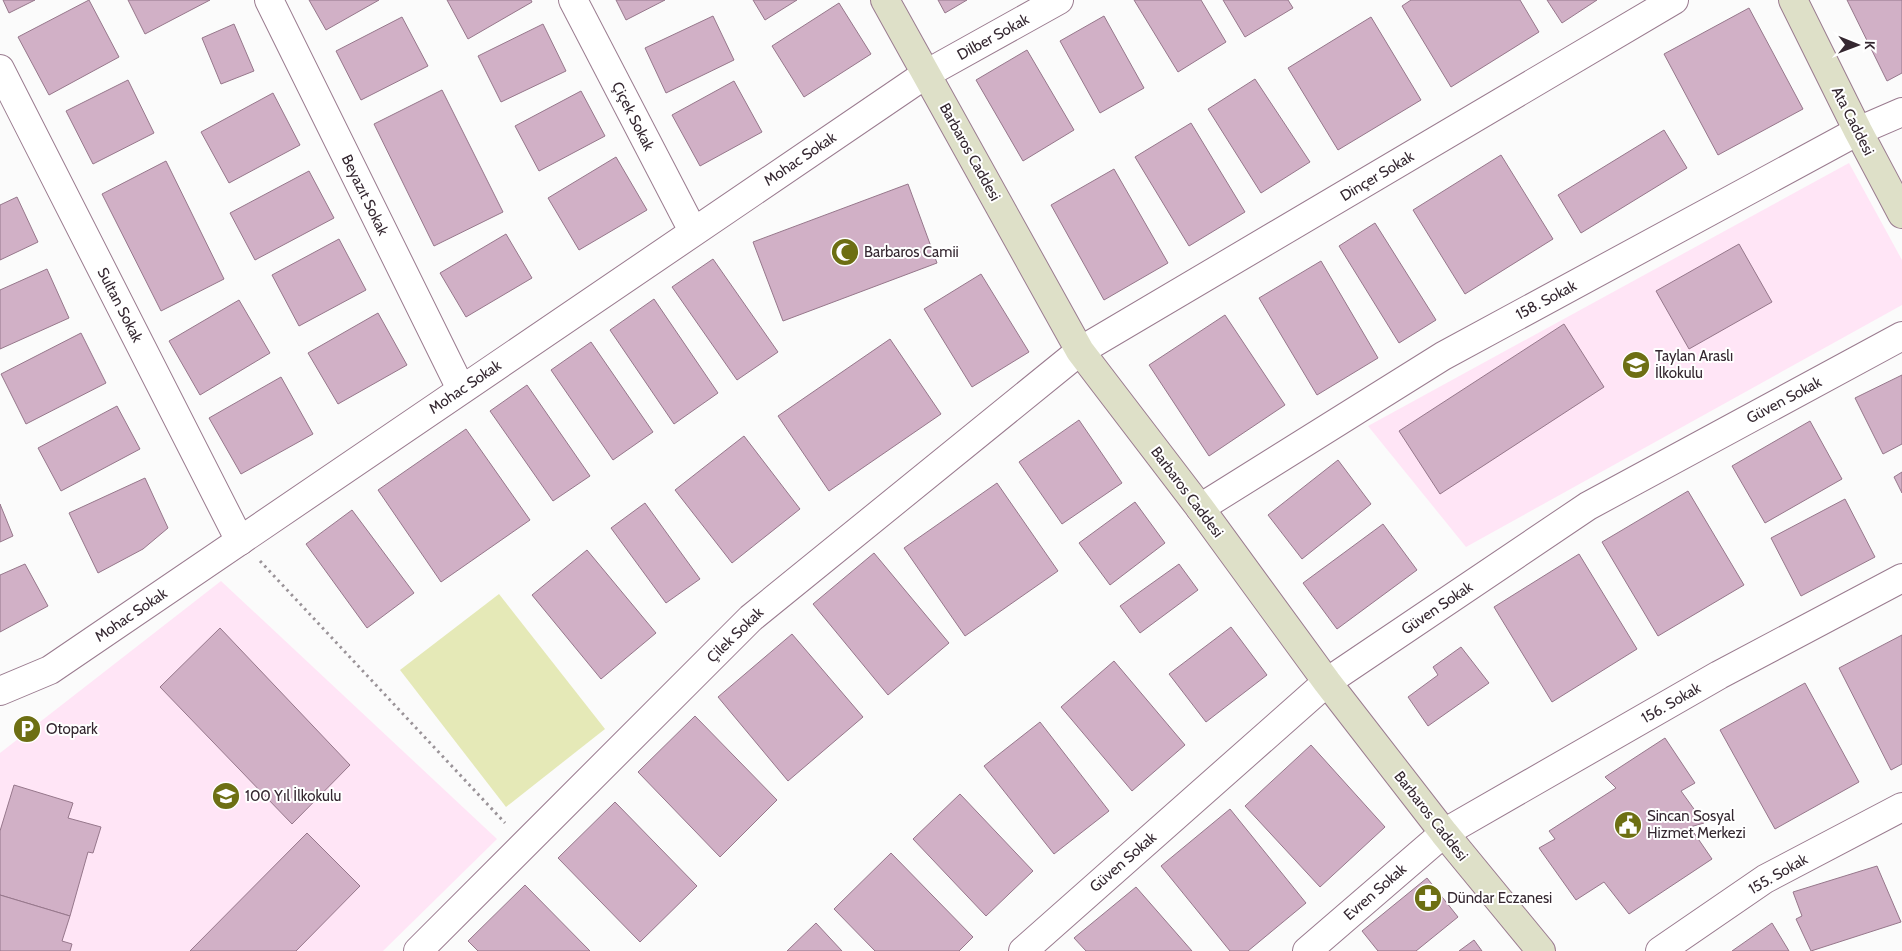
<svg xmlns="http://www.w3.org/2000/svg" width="1902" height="951" viewBox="0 0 1902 951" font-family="Cabin,sans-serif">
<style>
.built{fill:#ffe5f6}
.green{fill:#e5e9b7}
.building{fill:#d1b0c6;stroke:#96778b}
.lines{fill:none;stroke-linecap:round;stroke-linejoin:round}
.street-casing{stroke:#9a7b8f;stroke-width:30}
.secondary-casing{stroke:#9a7b8f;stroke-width:30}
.path{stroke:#9a9398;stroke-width:3;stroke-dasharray:2.5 4;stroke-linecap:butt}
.street{stroke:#fff;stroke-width:28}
.secondary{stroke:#dee0c8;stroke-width:28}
.labels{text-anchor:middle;stroke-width:4;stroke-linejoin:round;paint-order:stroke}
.street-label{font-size:15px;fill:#342730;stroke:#fff}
.poi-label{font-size:15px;fill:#342730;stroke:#fff;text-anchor:start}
</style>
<rect width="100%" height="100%" fill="#fbfbfb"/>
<g class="built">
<path d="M1849,163L1902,260V305L1466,547L1368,426Z"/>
<path d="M221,581L497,839L383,951H0V753Z"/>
</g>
<path class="green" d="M499,594L605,729L506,807L400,670Z"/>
<g class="building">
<path d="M3,0H35L9,13Z"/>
<path d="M89,0L119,57L49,95L18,37Z"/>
<path d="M128,0H210L145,34Z"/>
<path d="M309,0H379L326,30Z"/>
<path d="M447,0H531L532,2L468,39Z"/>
<path d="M616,0H665L626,20Z"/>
<path d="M753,0H797L765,20Z"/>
<path d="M938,0H967L945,13Z"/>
<path d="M1134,0H1201L1226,42L1178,72Z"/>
<path d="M1223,0H1288L1293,8L1245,37Z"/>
<path d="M1411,0H1520L1539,32L1451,87L1402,6Z"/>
<path d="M1547,0H1597L1562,23Z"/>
<path d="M1847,0H1902V73L1887,81Z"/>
<path d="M839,3L871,54L804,97L772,46Z"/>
<path d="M1749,8L1803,109L1718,155L1664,54Z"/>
<path d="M713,16L734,60L666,93L645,48Z"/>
<path d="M1104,16L1144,88L1100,113L1060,41Z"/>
<path d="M402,17L428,66L361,100L336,51Z"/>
<path d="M1371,17L1421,100L1338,150L1288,68Z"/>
<path d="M234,24L254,71L221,84L202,38Z"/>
<path d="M543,24L566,71L501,102L478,56Z"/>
<path d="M1027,50L1074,130L1023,161L976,80Z"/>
<path d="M1255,79L1310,162L1261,193L1208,109Z"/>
<path d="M128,80L154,133L93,164L66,111Z"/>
<path d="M734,81L762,132L700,166L672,115Z"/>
<path d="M442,90L503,212L434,246L374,124Z"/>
<path d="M581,91L605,136L539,171L515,126Z"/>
<path d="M273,93L300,145L229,183L201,132Z"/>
<path d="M1191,123L1245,212L1189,246L1135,157Z"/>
<path d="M1664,130L1687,168L1581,233L1558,195Z"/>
<path d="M1501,155L1553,239L1465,294L1413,210Z"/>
<path d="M616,157L647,210L579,250L548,198Z"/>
<path d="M166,161L224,279L161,311L102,194Z"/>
<path d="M1114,169L1168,263L1104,300L1051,205Z"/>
<path d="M309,171L334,218L255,260L230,213Z"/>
<path d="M908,184L937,263L783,321L753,242Z"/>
<path d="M17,197L38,242L0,260V205Z"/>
<path d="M1375,223L1436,320L1399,343L1339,246Z"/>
<path d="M506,234L532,278L466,317L440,273Z"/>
<path d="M339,239L366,290L299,326L272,275Z"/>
<path d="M1739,244L1772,302L1689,349L1656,291Z"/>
<path d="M713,259L778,352L737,380L672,287Z"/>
<path d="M1321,261L1378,358L1317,395L1259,298Z"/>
<path d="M47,269L69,318L0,349V290Z"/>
<path d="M981,274L1029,352L972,387L924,309Z"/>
<path d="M654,299L718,393L674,424L610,330Z"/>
<path d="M239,300L270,353L200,395L169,341Z"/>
<path d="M378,313L407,365L338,404L308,353Z"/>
<path d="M1225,315L1285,405L1209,456L1149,365Z"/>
<path d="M1564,324L1604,387L1440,494L1399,431Z"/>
<path d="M81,333L106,383L26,424L1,374Z"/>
<path d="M890,339L941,414L829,491L778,416Z"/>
<path d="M591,342L653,432L613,460L551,370Z"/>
<path d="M1902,375V444L1883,454L1855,398Z"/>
<path d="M281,377L313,434L241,474L209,418Z"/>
<path d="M527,385L590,476L553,501L490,411Z"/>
<path d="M117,406L140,449L61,491L38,448Z"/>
<path d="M1079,420L1122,483L1062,524L1019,462Z"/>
<path d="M1810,421L1842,479L1765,523L1732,466Z"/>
<path d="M466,429L530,520L441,582L378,490Z"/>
<path d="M744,436L800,509L732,563L675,490Z"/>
<path d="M1338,460L1371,504L1302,559L1268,515Z"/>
<path d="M1902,472V493L1894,477Z"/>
<path d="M145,478L168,528L143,549L98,573L69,513Z"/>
<path d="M997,483L1058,571L965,636L904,548Z"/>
<path d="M1688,491L1744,585L1658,636L1602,542Z"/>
<path d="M1845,499L1875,557L1801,596L1771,538Z"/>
<path d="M1135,502L1165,543L1110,585L1079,543Z"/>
<path d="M645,503L700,579L666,603L611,528Z"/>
<path d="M0,504L13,536L0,542Z"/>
<path d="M352,510L414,593L367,628L306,544Z"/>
<path d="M1383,524L1417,570L1337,629L1303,583Z"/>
<path d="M587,550L656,633L601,679L532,595Z"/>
<path d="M874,553L949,643L888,695L813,604Z"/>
<path d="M1579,554L1637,649L1552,702L1494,607Z"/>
<path d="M25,564L48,606L0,632V575Z"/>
<path d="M1179,564L1198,590L1140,633L1120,606Z"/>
<path d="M1231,627L1267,675L1206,722L1169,674Z"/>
<path d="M220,628L350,765L292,824L160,687Z"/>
<path d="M792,634L863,717L788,781L718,697Z"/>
<path d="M1902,635V764L1891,770L1839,668Z"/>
<path d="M1461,647L1489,683L1428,726L1408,697L1438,675L1433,667Z"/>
<path d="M1114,661L1185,745L1132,791L1061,707Z"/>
<path d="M1805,683L1859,782L1775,829L1720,730Z"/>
<path d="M695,716L777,800L720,857L638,772Z"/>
<path d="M1040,722L1109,811L1054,854L984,766Z"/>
<path d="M1665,738L1695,783L1681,791L1704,823L1690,827L1712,859L1629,914L1604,882L1576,900L1539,848L1555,839L1549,831L1616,788L1605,777Z"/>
<path d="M1311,745L1385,827L1320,887L1245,806Z"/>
<path d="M14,785L73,803L68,818L101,827L93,853L88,852L70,916L0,895V831Z"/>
<path d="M960,794L1033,871L986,916L913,839Z"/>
<path d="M615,802L697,886L640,942L558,858Z"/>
<path d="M1230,809L1306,903L1248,951H1230L1161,866Z"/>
<path d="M307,833L360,886L296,951H190Z"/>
<path d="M891,853L973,937L959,951H875L834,909Z"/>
<path d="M1877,866L1901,922L1811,951L1796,919L1802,916L1793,892Z"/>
<path d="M1427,878L1458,917L1416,951H1378L1362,931Z"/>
<path d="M525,885L590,951H478L468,941Z"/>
<path d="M1136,887L1192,951H1086L1074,938Z"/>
<path d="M0,895L70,916L62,941L72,944L70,951H0Z"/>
<path d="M816,923L842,951H787Z"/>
<path d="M1772,923L1789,951H1732Z"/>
<path d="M1474,940L1482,951H1459Z"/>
</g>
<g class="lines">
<defs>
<g id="street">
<path d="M269,0L461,389"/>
<path d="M573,0L693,231"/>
<path d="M0,69L240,541"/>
<path d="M1200,508L1443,356L1858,131L1902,112"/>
<path d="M0,691L50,670L926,74L1059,0"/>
<path d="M418,951L751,618L1080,351L1674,0"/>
<path d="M1023,951L1327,682L1588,506L1902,336"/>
<path d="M1307,951L1444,833L1719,675L1902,578"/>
<path d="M1660,951L1765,879L1902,807"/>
</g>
<g id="secondary">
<path d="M885,0L1080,351L1200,508L1327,682L1444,833L1541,951"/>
<path d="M1793,0L1858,131L1902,214"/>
</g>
</defs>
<use href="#street" class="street-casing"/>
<use href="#secondary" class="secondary-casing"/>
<path class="path" d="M260,561L505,823"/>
<use href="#street" class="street"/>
<use href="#secondary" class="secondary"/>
</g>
<defs>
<symbol id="mosque-disc" viewBox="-11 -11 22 22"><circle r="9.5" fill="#6d6f13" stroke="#fff"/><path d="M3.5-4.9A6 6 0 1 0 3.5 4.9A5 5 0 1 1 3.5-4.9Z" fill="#fff"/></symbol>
<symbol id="school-disc" viewBox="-11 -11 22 22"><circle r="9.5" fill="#6d6f13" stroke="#fff"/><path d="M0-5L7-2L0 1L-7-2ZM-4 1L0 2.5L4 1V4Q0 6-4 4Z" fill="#fff"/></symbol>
<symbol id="parking-disc" viewBox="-11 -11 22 22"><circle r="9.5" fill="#6d6f13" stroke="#fff"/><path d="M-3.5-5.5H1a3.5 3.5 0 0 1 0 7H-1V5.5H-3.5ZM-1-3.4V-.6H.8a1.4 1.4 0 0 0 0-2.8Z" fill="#fff"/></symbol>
<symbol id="civic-disc" viewBox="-11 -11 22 22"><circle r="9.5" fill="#6d6f13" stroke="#fff"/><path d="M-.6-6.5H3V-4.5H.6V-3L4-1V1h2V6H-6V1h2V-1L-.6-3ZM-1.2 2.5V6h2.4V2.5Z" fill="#fff"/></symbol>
<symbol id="pharmacy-disc" viewBox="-11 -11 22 22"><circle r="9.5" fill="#6d6f13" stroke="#fff"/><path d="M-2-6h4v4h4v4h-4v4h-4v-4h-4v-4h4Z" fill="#fff"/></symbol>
</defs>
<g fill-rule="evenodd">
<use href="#mosque-disc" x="829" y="236" width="32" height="32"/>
<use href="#school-disc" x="1620" y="349" width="32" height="32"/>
<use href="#parking-disc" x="11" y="713" width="32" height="32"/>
<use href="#school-disc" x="210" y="780" width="32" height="32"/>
<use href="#civic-disc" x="1612" y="809" width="32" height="32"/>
<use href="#pharmacy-disc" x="1412" y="882" width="32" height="32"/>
</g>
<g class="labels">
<g class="street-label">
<text transform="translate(993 37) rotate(-29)" y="5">Dilber Sokak</text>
<text transform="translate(633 116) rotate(63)" y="5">Çiçek Sokak</text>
<text transform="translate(1853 121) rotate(63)" y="5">Ata Caddesi</text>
<text transform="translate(970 152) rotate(61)" y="5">Barbaros Caddesi</text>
<text transform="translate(800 159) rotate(-34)" y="5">Mohac Sokak</text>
<text transform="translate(1377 176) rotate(-31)" y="5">Dinçer Sokak</text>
<text transform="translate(365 195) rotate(64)" y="5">Beyazıt Sokak</text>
<text transform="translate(1546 300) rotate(-28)" y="5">158. Sokak</text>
<text transform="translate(120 305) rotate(63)" y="5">Sultan Sokak</text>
<text transform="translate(465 387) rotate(-34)" y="5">Mohac Sokak</text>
<text transform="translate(1784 400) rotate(-28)" y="5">Güven Sokak</text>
<text transform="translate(1187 492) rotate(53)" y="5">Barbaros Caddesi</text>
<text transform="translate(1437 608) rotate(-34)" y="5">Güven Sokak</text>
<text transform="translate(131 615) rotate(-34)" y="5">Mohac Sokak</text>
<text transform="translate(735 635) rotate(-44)" y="5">Çilek Sokak</text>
<text transform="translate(1671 703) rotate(-30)" y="5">156. Sokak</text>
<text transform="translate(1431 816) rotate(52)" y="5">Barbaros Caddesi</text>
<text transform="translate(1123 862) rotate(-41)" y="5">Güven Sokak</text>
<text transform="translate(1778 874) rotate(-30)" y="5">155. Sokak</text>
<text transform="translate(1375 892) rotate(-41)" y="5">Evren Sokak</text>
</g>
<g class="poi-label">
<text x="864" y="257">Barbaros Camii</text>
<text x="1655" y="361">Taylan Araslı<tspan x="1655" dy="17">İlkokulu</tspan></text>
<text x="46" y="734">Otopark</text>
<text x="245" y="801">100 Yıl İlkokulu</text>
<text x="1647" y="821">Sincan Sosyal<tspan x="1647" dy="17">Hizmet Merkezi</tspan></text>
<text x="1447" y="903">Dündar Eczanesi</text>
</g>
</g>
<g transform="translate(1857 45) rotate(91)" stroke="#ffffff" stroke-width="4" paint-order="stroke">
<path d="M0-4L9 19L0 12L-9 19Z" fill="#342730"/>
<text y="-8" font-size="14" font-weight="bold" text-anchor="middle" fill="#342730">K</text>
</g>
</svg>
